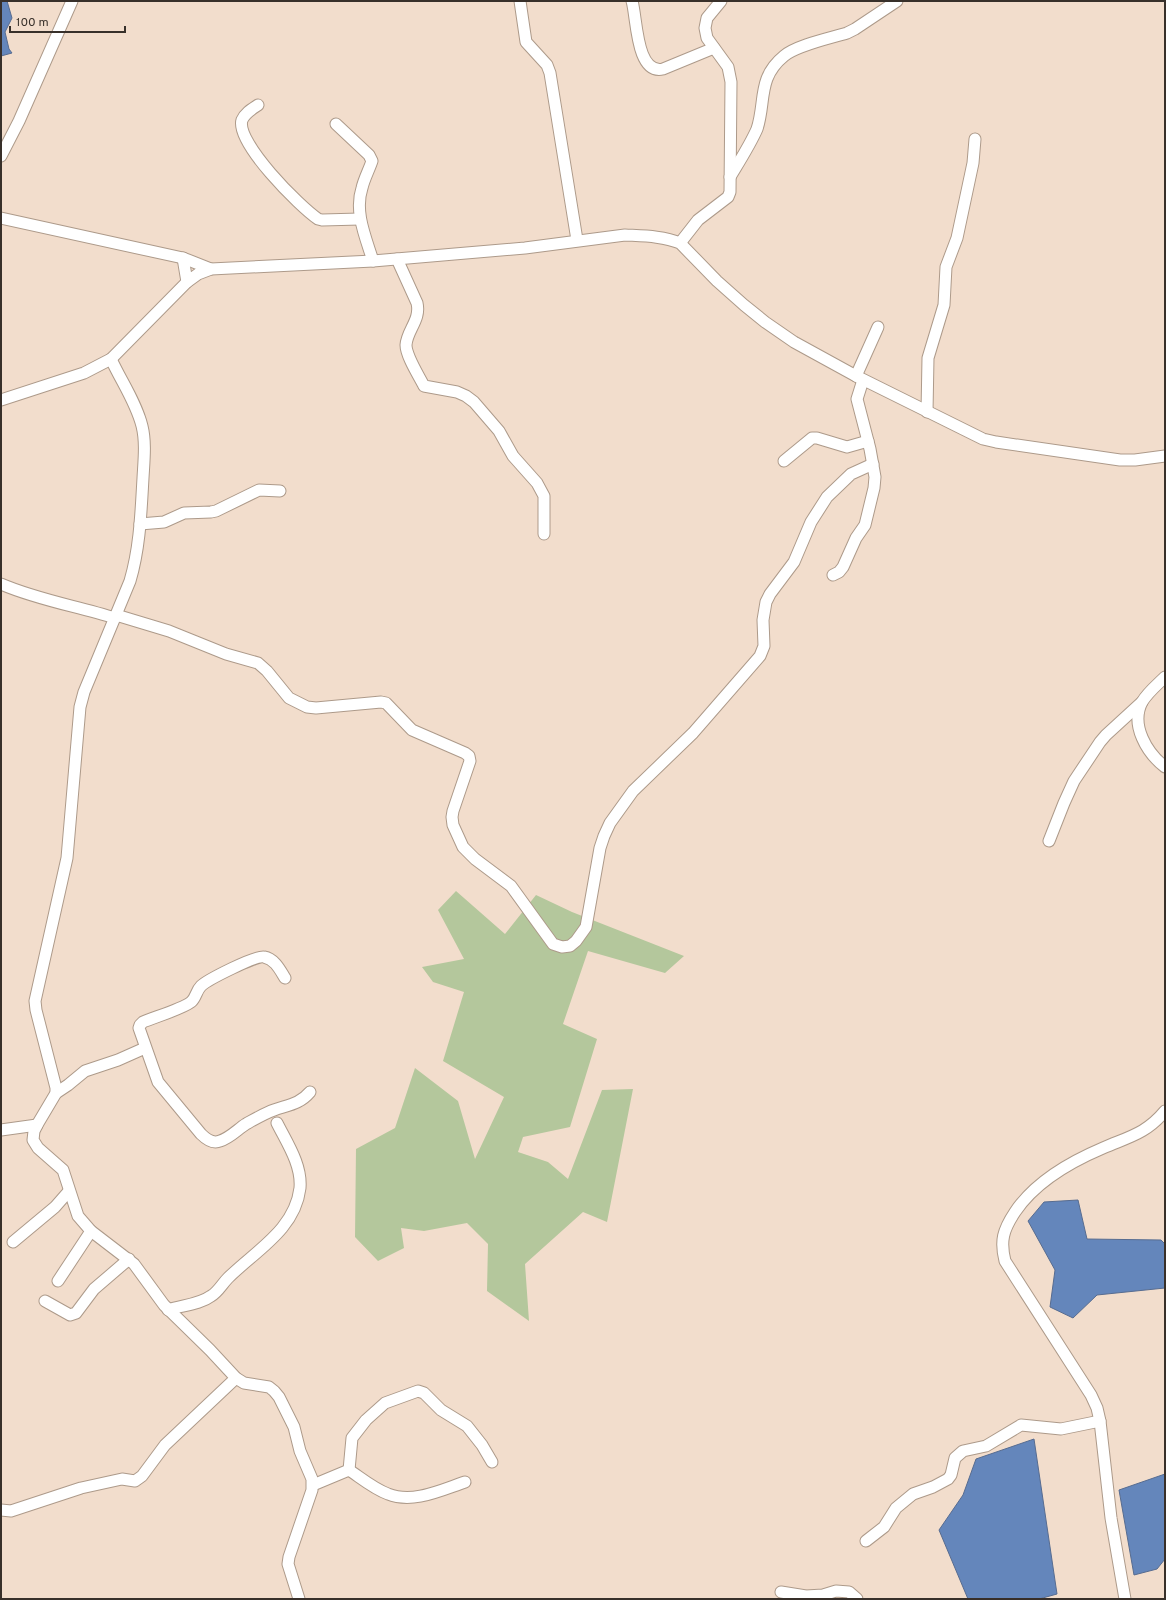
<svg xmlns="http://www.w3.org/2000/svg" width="1166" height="1600" viewBox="0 0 1166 1600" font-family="Overpass,sans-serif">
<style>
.green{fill:#b4c79c}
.water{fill:#6486bb;stroke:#576c90}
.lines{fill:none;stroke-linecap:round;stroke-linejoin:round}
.minor-casing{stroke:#ad9a8a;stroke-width:13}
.minor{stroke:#fff;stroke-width:11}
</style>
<rect width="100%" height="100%" fill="#f2ddcc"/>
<path class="green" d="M456,891L505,934L536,895L572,912L684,956L665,973L588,951L563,1024L597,1039L570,1127L523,1137L518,1152L548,1162L568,1179L602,1090L633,1089L607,1222L583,1212L525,1264L529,1321L487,1291L488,1244L467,1223L424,1231L401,1228L404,1248L378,1261L355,1237L356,1149L395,1128L415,1068L458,1101L475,1159L504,1097L443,1061L464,992L433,982L422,967L464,959L438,910Z"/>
<g class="water">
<path d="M1,1H7L12,18L5,32L9,49L12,53L1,56Z"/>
<path d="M1078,1200L1087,1239L1161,1240L1165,1244V1288L1097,1295L1073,1318L1050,1307L1055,1270L1028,1221L1044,1202Z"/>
<path d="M1034,1439L1057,1594L1039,1599H968L939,1530L963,1495L976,1459Z"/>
<path d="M1165,1474V1559L1157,1569L1134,1575L1119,1490Z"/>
</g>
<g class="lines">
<defs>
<g id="minor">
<path d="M520,1L526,42L547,65L550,73L577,240"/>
<path d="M632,1C637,18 636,75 663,69L714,48"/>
<path d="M258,105C252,109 245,113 242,120C235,142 300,207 318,219L322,220L360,219"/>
<path d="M336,124L369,155L372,161C369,170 364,179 362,188C354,212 366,238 373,261"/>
<path d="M1,156L19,121L72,1"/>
<path d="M730,177C739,162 750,145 757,129C766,102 757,78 784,56C797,45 831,38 847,33L855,29L897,1"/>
<path d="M1,218L183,258L211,269"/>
<path d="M680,243L698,220L728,197L730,192L731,82L728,67L707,38L705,28L707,18L721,1"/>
<path d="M183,258L187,282"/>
<path d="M397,259L417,303C421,320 407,330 406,345C406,356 419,376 424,386L457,392L466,396L474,402L499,431L513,456L537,483L544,496V534"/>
<path d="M111,359C121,381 136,402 142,426C146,442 144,460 143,478C141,512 140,547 130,581L84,692L80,707L67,858L35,1001L36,1010L56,1088V1093L37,1125L34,1131L33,1140L38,1148L63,1170L78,1216L91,1231L134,1264L164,1305L210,1350L236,1378L244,1383L269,1387L274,1391L279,1397L294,1427L300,1451L312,1479V1490L289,1557L288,1564L299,1599"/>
<path d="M856,376L878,327"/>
<path d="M1,400L84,373L111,359L187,282L198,274L211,269L373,261L525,248L625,235C643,236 663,236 680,243L717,281L744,305L765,322L794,342L856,376L983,439L996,442L1120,460H1135L1165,456"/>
<path d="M927,412L928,358L944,305L946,267L957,238L973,163L975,139"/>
<path d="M784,461L812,438H817L847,447L868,441"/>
<path d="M140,524L164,522L184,513L211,512L216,511L259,490L280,491"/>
<path d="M833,575L839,572L843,567L856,538L865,525L874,488L875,477L870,449L857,399L863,380"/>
<path d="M1,584C38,600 77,606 115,618"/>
<path d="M116,615L169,631L226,654L258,663L267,671L289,698L307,707L316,708L381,702L386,703L412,730L465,753L469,756L470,761L453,811L452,817L453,825L463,847L475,859L511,886L553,944L562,947L570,946L576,941L586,927L600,848L604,836L610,823L633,791L693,733L760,656L764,646L763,620L766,602L770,594L794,562L811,522L827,497L851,474L873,464"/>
<path d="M1165,677C1157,685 1148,692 1142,702C1130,725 1147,753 1165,767"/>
<path d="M1049,841L1064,803L1074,781L1100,742L1106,735L1142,702"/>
<path d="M285,978C280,970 275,959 264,957C256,955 207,980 201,986C196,991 196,998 191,1002C182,1009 155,1017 143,1022L140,1025L139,1028L158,1082L201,1134C206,1139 213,1144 220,1141C230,1138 238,1129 246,1124C255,1119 265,1113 274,1110C288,1105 300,1104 310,1092"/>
<path d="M56,1093L68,1085L85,1071L118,1060L145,1048"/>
<path d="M1,1130L37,1125"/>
<path d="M13,1242L55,1207L69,1191"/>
<path d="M58,1281L91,1231"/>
<path d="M45,1301L70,1315L76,1313L94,1289L129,1259"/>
<path d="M168,1310C182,1305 199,1305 211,1296C218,1292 222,1284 228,1278C255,1251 295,1230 300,1188C302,1165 287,1143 277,1123"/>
<path d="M349,1470L352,1438L366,1420L385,1403L418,1391L424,1393L441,1410L467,1426L482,1445L492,1462"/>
<path d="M313,1485L349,1470C361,1478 374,1489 388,1494C413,1504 441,1490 465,1482"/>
<path d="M1,1510L11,1511L81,1488L122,1479L135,1481L142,1476L165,1445L236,1378"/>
<path d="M866,1541L884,1527L896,1508L913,1494L933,1487L948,1479L951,1475L955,1458L963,1451L986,1446L1021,1425L1061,1429L1100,1421"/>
<path d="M781,1592L806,1596L823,1595L836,1591L849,1592L857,1599"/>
<path d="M1125,1599L1111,1518L1100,1421L1097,1408L1091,1395L1005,1261C1000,1241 1003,1230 1015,1212C1035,1182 1070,1162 1103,1148C1128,1137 1146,1134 1165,1111"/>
</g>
</defs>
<use href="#minor" class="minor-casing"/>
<use href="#minor" class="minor"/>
</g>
<rect width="1166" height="1600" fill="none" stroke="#38302a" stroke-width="4"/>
<path d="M10 26v6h115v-6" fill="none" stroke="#38302a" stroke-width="2"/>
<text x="16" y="26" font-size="12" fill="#38302a" stroke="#f2ddcc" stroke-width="3" paint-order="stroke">100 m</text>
</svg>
